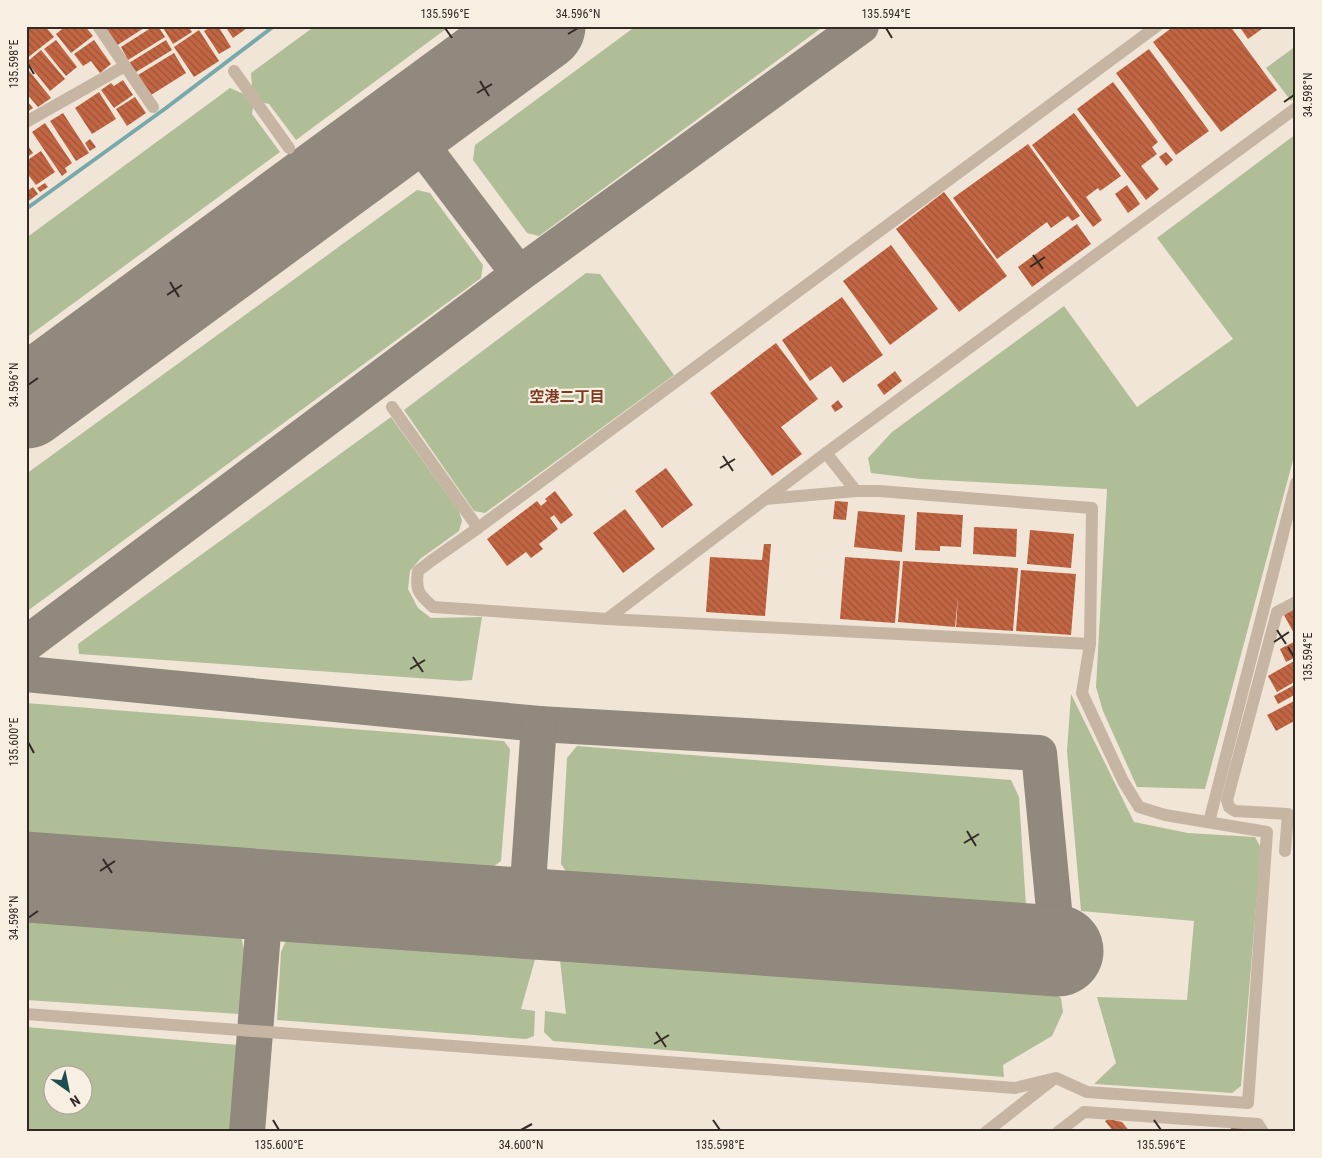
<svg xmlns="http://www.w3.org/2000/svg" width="1322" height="1158" viewBox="0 0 1322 1158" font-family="'Roboto Condensed','Noto Sans JP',sans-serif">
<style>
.green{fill:#b0be98;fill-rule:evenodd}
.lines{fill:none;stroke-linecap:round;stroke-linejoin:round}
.stream{stroke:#77a8ab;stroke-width:4}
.taxiway{stroke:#91887e;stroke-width:36}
.runway{stroke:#91887e;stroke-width:91}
.building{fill:url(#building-back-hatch)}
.minor{stroke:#c7b5a4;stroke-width:12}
.ticks{fill:none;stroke:#322a25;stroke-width:2}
.labels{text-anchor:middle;stroke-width:4.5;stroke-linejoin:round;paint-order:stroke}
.neighbourhood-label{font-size:15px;font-weight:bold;fill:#7e3a21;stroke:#f8efe3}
.neatline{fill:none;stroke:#322a25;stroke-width:2}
.ticks-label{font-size:12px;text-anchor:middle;fill:#322a25}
</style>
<defs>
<pattern id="building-back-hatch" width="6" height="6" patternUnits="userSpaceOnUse" patternTransform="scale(1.25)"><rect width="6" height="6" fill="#c26542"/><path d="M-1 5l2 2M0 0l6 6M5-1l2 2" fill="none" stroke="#9e5337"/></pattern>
</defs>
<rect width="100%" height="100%" fill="#f0e5d7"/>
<g class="green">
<path d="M315,26H450L296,140L269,104L261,102L252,87L251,73Z"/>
<path d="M636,26H824L539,236L527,233L473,160L475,145Z"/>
<path d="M1296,46V97L1291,101L1266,68Z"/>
<path d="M230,88L244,94L253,107L252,114L280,152L26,338V238Z"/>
<path d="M1296,134V449L1205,789L1137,787L1103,711L1096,687L1107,489L921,479L871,473L868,458L892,432L1064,306L1137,407L1233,339L1157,238Z"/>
<path d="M417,190L430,193L483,265L481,278L26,612V474Z"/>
<path d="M586,273L600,274L674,375L485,513L474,511L404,410Z"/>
<path d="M391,417L459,511L462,521L459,531L420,559L410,571L408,589L418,608L431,618L482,617L472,680L460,681L79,654L78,644Z"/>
<path d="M1071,694L1134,822L1188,833L1255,837L1261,848L1241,1086L1232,1093L1094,1084L1116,1063L1097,997L1187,1000L1194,921L1081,911L1067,751Z"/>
<path d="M26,703L504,741L510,749L501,861L490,869L26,833Z"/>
<path d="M577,746L1011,780L1019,797L1026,906L568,874L561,864L567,758Z"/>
<path d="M26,914L220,927L240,931L245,955L239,1014L26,1000Z"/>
<path d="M299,934L536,956L521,1009L535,1011L534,1036L526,1039L277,1020L281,952L288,936Z"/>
<path d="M559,951L1052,992L1061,998L1063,1012L1052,1036L1003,1065L1004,1077L553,1041L544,1032L545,1011L566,1014Z"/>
<path d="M26,1027L238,1045L231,1132H26ZM52,1076H82V1106H52Z"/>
</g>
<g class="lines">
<path class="stream" d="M26,209L166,108L274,26"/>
<g class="taxiway">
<path d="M406,125L519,274"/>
<path d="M26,644L519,274L861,26"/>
<path d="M26,674L539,724L1039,753L1058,951"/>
<path d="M526,913L539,724"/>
<path d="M247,1132L266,895"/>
</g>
<g class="runway">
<path d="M26,403L540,26"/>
<path d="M26,877L266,895L1058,951"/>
</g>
</g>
<g class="building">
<path d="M26,26H45L54,37L26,59Z"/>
<path d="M66,26H85L93,36L71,53L56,34Z"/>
<path d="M104,26H147L116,46Z"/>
<path d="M154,26H158L165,37L128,60L121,47Z"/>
<path d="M162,26H188L192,32L173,44Z"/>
<path d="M212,26H218L231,47L219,54L204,31Z"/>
<path d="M225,26H250L233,38Z"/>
<path d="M1174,26H1230L1277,90L1221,132L1153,42Z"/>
<path d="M1239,26H1266L1248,39Z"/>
<path d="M199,30L219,61L194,77L174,47Z"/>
<path d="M56,40L77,67L66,76L44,49Z"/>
<path d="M94,40L111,64L100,73L91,61L83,66L74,54Z"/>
<path d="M166,40L172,50L136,72L129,63Z"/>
<path d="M1149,49L1209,131L1176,155L1116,73Z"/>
<path d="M41,50L65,79L50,91L27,62Z"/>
<path d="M174,53L186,73L151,95L138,75Z"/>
<path d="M26,67L51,98L38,107L26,93Z"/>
<path d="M123,80L133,95L114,108L101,90L111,83L114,86Z"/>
<path d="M1113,82L1158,142L1152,147L1157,154L1141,166L1159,189L1146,200L1077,109Z"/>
<path d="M99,92L116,119L92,134L75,108Z"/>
<path d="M135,97L146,113L127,126L116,109Z"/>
<path d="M26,100L33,108L26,113Z"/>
<path d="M63,113L89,153L76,161L50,121Z"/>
<path d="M1074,113L1121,176L1100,191L1098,188L1086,197L1102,220L1093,227L1032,145Z"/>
<path d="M45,123L72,163L65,168L67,172L62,176L32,132Z"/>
<path d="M90,139L96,147L90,151L85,143Z"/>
<path d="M26,143L33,153L26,158Z"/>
<path d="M1028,144L1080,216L1072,221L1068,216L1051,228L1047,222L997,259L953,198Z"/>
<path d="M41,151L55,172L36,185L26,172V161Z"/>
<path d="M1166,152L1173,160L1166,166L1159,157Z"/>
<path d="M45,183L48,187L40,192L37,188Z"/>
<path d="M1127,185L1140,204L1128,213L1115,194Z"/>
<path d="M33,187L38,194L26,203V192Z"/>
<path d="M944,192L1007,276L959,312L896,229Z"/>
<path d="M1077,224L1091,244L1032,287L1018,267Z"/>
<path d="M891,245L938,309L890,345L843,281Z"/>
<path d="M842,297L883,355L843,383L831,366L810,381L782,340Z"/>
<path d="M776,343L818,399L781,427L802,454L772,476L710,393Z"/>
<path d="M895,371L902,381L884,395L877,385Z"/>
<path d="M838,400L843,407L835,412L831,406Z"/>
<path d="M666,468L693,505L662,528L635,491Z"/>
<path d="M555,491L573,515L561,524L554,515L550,518L558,529L539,544L543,549L531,558L526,552L507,566L487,539L537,501L541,506L547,501L545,499Z"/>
<path d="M835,501L848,502L846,520L833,519Z"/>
<path d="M625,509L655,549L623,573L593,533Z"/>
<path d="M858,511L905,515L902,552L854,547Z"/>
<path d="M917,512L963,515L961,547L940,546V551L915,550Z"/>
<path d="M974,527L1017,529L1016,557L973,554Z"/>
<path d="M1030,530L1074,534L1071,568L1027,564Z"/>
<path d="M764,544H771L765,616L706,612L710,557L762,560Z"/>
<path d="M845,557L900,561L895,623L840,619Z"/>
<path d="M903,561L1018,568L1013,631L956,627L958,596L955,627L898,622Z"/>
<path d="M1021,570L1076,574L1071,635L1016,631Z"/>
<path d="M1296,608V637L1284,615Z"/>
<path d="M1296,641V657L1286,662L1280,649Z"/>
<path d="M1296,660V681L1277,692L1268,676Z"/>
<path d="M1296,684V694L1278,704L1274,696Z"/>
<path d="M1296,700V720L1276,731L1267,715Z"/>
<path d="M1109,1119L1122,1122L1130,1132H1114L1105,1121Z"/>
<path d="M1231,1127L1252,1129V1132H1231Z"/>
</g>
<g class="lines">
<g class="minor">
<path d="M98,26L153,107"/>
<path d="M234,71L289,148"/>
<path d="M26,122L125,66"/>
<path d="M392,407L478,528"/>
<path d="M826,453L856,491"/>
<path d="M607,619L826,453L1296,108"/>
<path d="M1090,644L607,619L433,607C419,594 415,591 418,571L431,561L478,528L1157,26"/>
<path d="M1209,822L1296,483"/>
<path d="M1285,851L1288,814L1235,811L1229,807L1227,800L1277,612L1296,602"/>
<path d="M26,1014L1015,1088L1056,1078L1087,1092L1248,1103L1267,832L1165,815L1139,807L1123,781L1082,693L1090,644L1092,508L879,491H856L765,499"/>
<path d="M986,1132L1051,1081"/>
<path d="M1058,1132L1084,1112L1258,1124L1263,1132"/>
</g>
</g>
<path class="ticks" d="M445,28L452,38M886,28L892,38M568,34L578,28M28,64L34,74M480,81L489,96M477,93L492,84M1284,102L1294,95M1033,255L1043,269M1030,267L1045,257M170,282L179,297M167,295L182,285M28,385L38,378M723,456L733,471M720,468L735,459M1277,630L1286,644M1274,642L1289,632M1288,647L1294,657M413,657L423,672M410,669L425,660M28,742L34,753M967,831L976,846M964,843L979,834M103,859L112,873M100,871L115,861M28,918L38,911M656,1032L666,1047M654,1044L669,1035M273,1120L279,1130M713,1120L720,1130M1154,1120L1161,1130M521,1130L532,1124"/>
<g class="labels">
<g class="neighbourhood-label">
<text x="567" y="402">空港二丁目</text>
</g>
</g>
<rect width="1322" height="1158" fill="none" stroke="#f8efe3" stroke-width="55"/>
<g transform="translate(68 1090) rotate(147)"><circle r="24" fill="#f8efe3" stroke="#a9a097"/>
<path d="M0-4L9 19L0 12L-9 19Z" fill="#1c4d52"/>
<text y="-8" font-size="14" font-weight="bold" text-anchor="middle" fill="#322a25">N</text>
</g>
<rect x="28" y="28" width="1266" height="1102" class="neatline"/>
<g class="ticks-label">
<text x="445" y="18">135.596°E</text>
<text x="578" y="18">34.596°N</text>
<text x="886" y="18">135.594°E</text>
<text transform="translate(14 64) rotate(-90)" y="4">135.598°E</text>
<text transform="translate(1308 95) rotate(-90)" y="4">34.598°N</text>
<text transform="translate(14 385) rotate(-90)" y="4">34.596°N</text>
<text transform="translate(1308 657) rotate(-90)" y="4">135.594°E</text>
<text transform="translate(14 742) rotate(-90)" y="4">135.600°E</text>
<text transform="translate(14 918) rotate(-90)" y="4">34.598°N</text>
<text x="279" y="1149">135.600°E</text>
<text x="521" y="1149">34.600°N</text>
<text x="720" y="1149">135.598°E</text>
<text x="1161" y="1149">135.596°E</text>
</g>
</svg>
